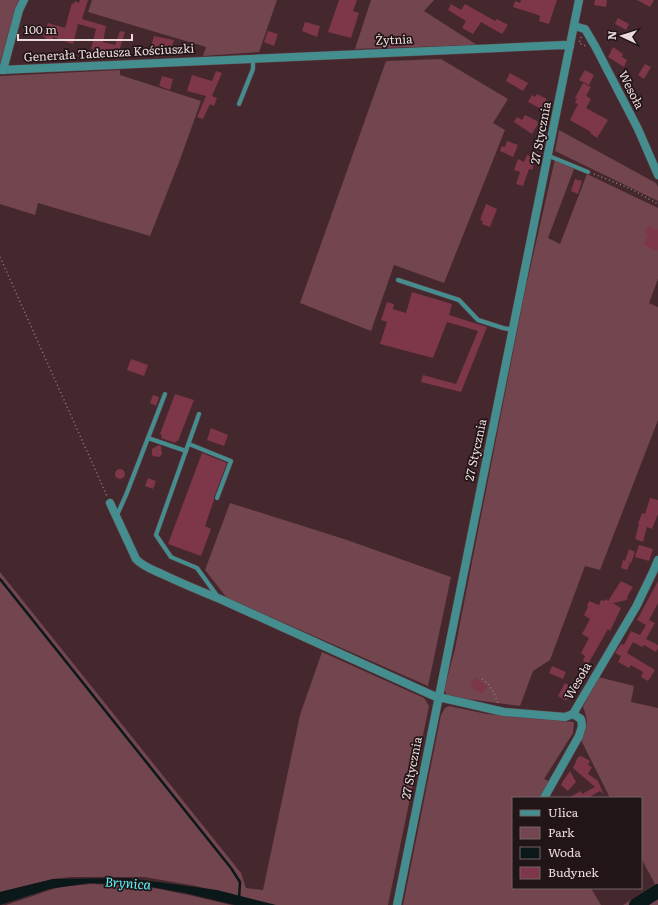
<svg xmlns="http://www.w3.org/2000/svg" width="658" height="905" viewBox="0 0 658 905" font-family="Literata,serif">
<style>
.green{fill:#72454f}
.water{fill:#0a1819}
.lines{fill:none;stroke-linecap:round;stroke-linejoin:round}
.stream{stroke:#0a1819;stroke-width:2.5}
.river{stroke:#0a1819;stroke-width:14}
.building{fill:#7e3649}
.service-casing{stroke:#5f444a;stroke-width:5}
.minor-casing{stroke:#5f444a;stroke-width:9}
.tertiary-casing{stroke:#5f444a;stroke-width:9}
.path{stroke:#967e83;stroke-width:1.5;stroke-dasharray:1 3;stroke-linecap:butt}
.service{stroke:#458e90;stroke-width:4}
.minor{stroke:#458e90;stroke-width:8}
.tertiary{stroke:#458e90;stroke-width:8}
.labels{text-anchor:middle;stroke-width:3.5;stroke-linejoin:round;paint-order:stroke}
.street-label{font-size:12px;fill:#eddadd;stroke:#221517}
.water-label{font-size:13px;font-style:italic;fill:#57f8fe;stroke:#221517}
</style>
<rect width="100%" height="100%" fill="#44282e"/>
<g class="green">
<path d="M0,0H19L16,6L0,64Z"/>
<path d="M92,0H277L259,52L203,56L206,47L88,12Z"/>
<path d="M371,0H434L424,11L477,45L355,49Z"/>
<path d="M441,59L508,99L493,123L505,130L444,283L394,265L371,331L300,303L386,61Z"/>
<path d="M120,70V75L201,101L181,157L150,236L38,203L35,215L0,204V76Z"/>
<path d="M559,130L656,183L658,187V201L555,151Z"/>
<path d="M555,159L574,169L548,238L560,244L587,174L658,208V279L649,303L658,307V420L600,570L585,566L550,660L533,671L520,706L453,697L447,695L444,690L455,649L525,291Z"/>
<path d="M230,503L347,540L451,577L428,686L227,598L205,570Z"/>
<path d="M0,572L241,873L246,888L263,890L300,715L322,652L424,698L429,706L388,905H274L196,886L144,877H71L53,879L0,892Z"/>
<path d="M598,677L634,686L631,702L658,708V905H623L655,884L641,858V798H610L581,740C587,726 589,722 583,707Z"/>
<path d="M449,706L487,714L574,722L573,733L544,779L556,784L547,798H513V888H591L601,905H403L441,715L445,708Z"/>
<path d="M90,884L144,886L193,896L231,905H6L59,887Z"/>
</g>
<path class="water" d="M128,878L217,890L276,905H235L185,893L146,886L90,883L49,889L0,905V892L53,879Z"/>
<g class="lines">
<path class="stream" d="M0,579L231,868L240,882L239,899"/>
<path class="river" d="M636,905L658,891"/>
</g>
<g class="building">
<path d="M80,0H88L82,19L106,26L103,42L115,45L120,31L125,32L118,55L91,49L96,29L78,24L73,44L53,37V39H50L47,40L46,38L43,36L48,23L65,28L72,3L74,4L75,1L79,3Z"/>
<path d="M339,0H357L353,11L359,13L351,38L328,32Z"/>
<path d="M521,0H557L549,24L539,21L540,16L538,15L513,7L515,1L520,3Z"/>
<path d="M595,0H607L606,7L594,5Z"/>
<path d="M637,0H654L650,7Z"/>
<path d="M451,4L461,10L465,4L495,21L497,19L508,25L502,34L481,22L473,34L462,28L466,21L448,10Z"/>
<path d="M618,18L629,24L626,30L615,24Z"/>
<path d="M305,22L320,26L317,37L302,31Z"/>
<path d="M268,31L278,34L274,46L264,42Z"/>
<path d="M154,36L174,40L172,46L168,45L166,52L151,47Z"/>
<path d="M613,47L623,54L622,57L627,60L624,67L608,57Z"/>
<path d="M645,64L651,67L644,79L638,75Z"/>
<path d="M585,70L594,75L589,85L579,80Z"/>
<path d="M216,71L222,73L212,96L217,98L214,106L210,104L203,119L197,117L206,96L187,91L192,75L212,81Z"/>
<path d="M510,73L528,83L523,91L506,81Z"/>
<path d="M162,76L173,79L170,90L159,86Z"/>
<path d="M583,83L591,87L586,96L591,99L586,108L608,120L597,138L590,133L591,132L570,120L578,104L575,103L577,99L575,98Z"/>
<path d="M537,94L547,99L541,109L528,102L532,95L535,97Z"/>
<path d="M525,115L537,121L538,124L532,134L514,122L517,117L522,120Z"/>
<path d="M507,141L518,145L513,157L500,151L502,146L505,147Z"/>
<path d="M527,155L536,159L532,170L529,169L523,186L516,184L520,172L514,170L518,159L524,162Z"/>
<path d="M575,179L582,181L578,194L571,191Z"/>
<path d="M486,204L497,209L490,227L482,224L483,221L480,220Z"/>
<path d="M648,226L658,230V248L657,251L644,245L648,235L645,233Z"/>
<path d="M412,292L452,304L449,315L487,327L461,392L421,382L423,375L456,384L478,331L447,322L433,358L380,344L387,322L381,320L387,302L394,304L393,309L406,313Z"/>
<path d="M131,359L148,365L144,376L127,370Z"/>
<path d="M175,394L194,400L178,441H176L175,443L161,438L162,435L160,434Z"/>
<path d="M153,395L159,397L156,406L150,403Z"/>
<path d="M211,428L228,435L224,446L207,440Z"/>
<path d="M159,445L161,446L162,454L159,457L153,456L152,455V449Z"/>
<path d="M202,453L227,463L214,497V500L205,526L211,529L201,556L168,544Z"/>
<circle cx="120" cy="474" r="5"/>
<path d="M148,478L156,481L153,489L145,486Z"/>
<path d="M650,498L658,500V514L652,529L647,527L643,542L635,539L639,524H638L642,513L645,514Z"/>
<path d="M639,545L653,549L649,561L635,557Z"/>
<path d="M629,549L635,552L631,563L625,561Z"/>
<path d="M623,560L630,563L627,570L621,568Z"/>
<path d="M621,581L633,587L628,595L627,600L613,603L621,608L610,631L608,629L588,664L583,661L585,656L581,653L589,638L582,634L590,619L584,615L588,607L587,606L589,601L599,605L601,600L604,601L606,599L608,601Z"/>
<path d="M658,581V603L649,620L655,623L646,639L658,645V648L656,652L644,645L642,647L633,642L627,653L655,670L648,681L641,677L643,672L631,665L629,668L618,662L621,656L615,653L621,644L624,645L631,631L640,635L646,625L637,620Z"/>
<path d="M552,666L566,672L563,679L549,673Z"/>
<path d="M475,678L487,686L482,694L470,686Z"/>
<path d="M565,683L575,689L569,699L565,700L558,696Z"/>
<path d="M581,756L590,761L588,765L592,767L588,774L598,781L604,795L600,791L588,798H568L581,791L582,794L595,787L573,768L578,757Z"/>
<path d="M570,771L576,782L568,791L561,785L563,781Z"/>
</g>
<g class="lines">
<defs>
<g id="service">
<path d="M239,104L253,69V59"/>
<path d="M549,156L588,172"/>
<path d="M398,280L459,300L478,320L503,328L513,330"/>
<path d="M165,394L148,438L186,451"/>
<path d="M199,414L156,535L171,557L197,568L218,597"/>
<path d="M189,444L231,461L217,498"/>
<path d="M117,515L126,495L148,438"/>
</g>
<g id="minor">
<path d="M574,26L585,29L595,46L638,129L658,175"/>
<path d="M3,70L19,10L24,0"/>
<path d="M110,503L136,559C142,566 153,570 162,574C181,583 200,591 220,599L434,696L504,712L565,717L573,714L636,607L653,572L658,560"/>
<path d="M544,798L579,736L582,726L581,719L573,714"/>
</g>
<g id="tertiary">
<path d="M0,70L564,45L570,46"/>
<path d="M397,905L579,0"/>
</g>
</defs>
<use href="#service" class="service-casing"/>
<use href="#minor" class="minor-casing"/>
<use href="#tertiary" class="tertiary-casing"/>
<g class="path">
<path d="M581,37L579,43L586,46"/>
<path d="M594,174L631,189L658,204"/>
<path d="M0,257L107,496"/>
<path d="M482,679C491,685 494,693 498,703"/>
</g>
<use href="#service" class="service"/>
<use href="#minor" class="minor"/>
<use href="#tertiary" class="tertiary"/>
</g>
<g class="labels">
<g class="street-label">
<text transform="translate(394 40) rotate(-2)" y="4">Żytnia</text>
<text transform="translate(109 53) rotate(-3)" y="4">Generała Tadeusza Kościuszki</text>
<text transform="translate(631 90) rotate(63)" y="4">Wesoła</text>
<text transform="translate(541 133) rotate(-79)" y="4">27 Stycznia</text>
<text transform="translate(476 450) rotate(-78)" y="4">27 Stycznia</text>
<text transform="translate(578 681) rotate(-60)" y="4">Wesoła</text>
<text transform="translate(412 768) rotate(-79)" y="4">27 Stycznia</text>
</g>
<g class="water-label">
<text transform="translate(128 883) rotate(4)" y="5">Brynica</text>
</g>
</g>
<rect x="512" y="797" width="130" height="92" fill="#221517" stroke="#736466"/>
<rect x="520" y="810" width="20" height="6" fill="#458e90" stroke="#736466"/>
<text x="548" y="817" font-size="12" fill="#eddadd">Ulica</text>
<rect x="520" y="827" width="20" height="12" fill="#72454f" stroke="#736466"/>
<text x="548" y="837" font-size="12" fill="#eddadd">Park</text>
<rect x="520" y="847" width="20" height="12" fill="#0a1819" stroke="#736466"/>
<text x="548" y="857" font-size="12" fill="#eddadd">Woda</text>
<rect x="520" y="867" width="20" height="12" fill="#7e3649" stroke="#736466"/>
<text x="548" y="877" font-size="12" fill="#eddadd">Budynek</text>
<g transform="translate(622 36) rotate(274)" stroke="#221517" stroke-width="3" paint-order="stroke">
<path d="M0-3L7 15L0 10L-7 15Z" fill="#eddadd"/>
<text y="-6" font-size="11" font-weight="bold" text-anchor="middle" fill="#eddadd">N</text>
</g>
<path d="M18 34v6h114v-6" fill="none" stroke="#eddadd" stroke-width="2"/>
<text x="24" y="34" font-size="12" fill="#eddadd" stroke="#221517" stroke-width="3" paint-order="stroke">100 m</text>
</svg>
